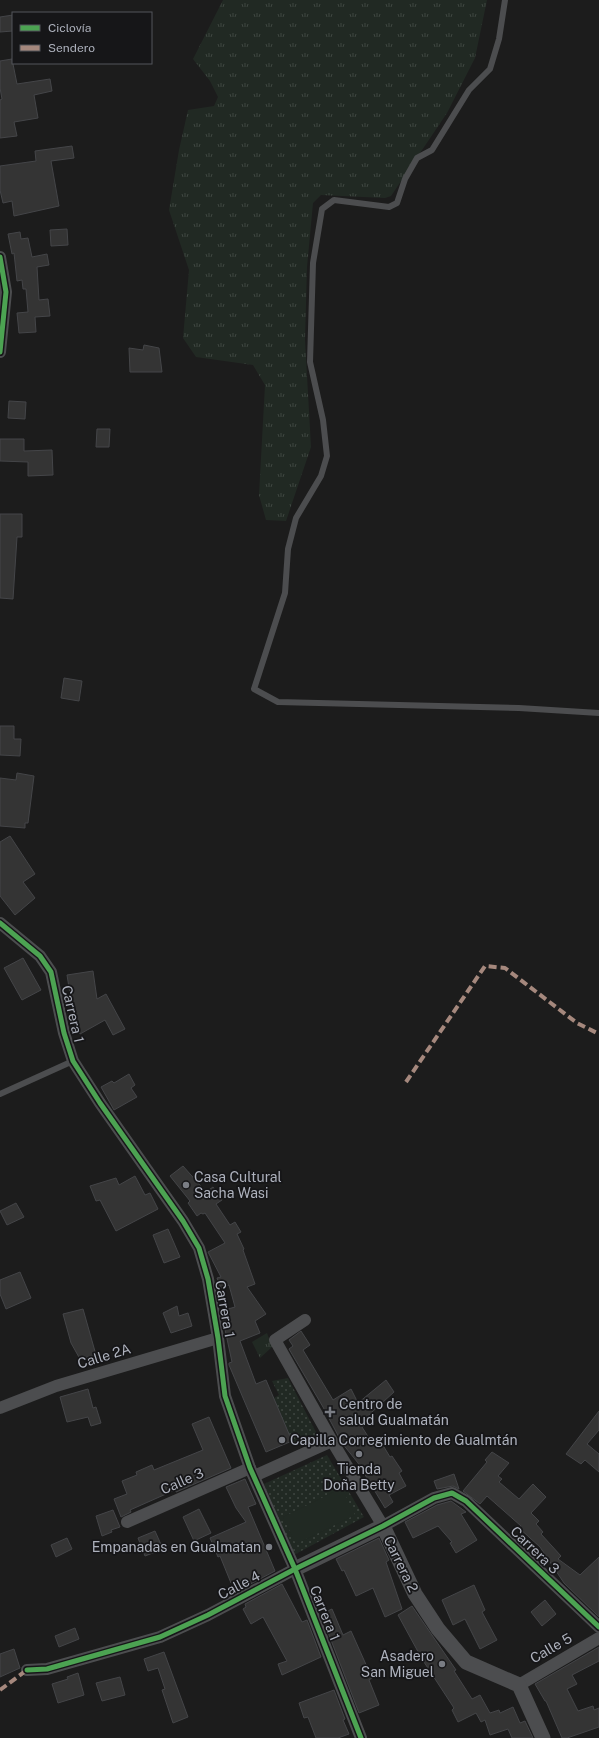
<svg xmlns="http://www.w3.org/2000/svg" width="599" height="1738" viewBox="0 0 599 1738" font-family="'Public Sans',sans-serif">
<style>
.grass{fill:url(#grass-tufts)}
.park{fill:url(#park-dots)}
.pitch{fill:#212923}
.building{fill:#343434;stroke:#444548}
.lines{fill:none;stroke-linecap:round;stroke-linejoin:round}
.service{stroke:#4c4d4f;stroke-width:6}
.minor{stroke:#4c4d4f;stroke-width:12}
.tertiary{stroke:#4c4d4f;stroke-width:15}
.quiet{stroke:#a5887d;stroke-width:4;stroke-dasharray:8 4;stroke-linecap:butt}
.cycleway-casing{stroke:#161618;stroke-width:8}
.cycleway{stroke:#4ca352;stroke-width:5}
.poi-dot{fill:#7a7d84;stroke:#161618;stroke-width:1.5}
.labels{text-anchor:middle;stroke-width:3.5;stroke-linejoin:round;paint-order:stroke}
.street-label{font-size:14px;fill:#adb1bc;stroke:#161618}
.poi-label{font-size:14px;fill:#adb1bc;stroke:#161618;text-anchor:start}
</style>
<defs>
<pattern id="grass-tufts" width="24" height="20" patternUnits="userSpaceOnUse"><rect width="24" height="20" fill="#212923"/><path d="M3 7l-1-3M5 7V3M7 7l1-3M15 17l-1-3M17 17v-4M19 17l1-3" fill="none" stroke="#3f4641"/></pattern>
<pattern id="park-dots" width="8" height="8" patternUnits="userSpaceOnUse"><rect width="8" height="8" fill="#212923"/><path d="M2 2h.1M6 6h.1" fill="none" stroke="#3f4641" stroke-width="1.8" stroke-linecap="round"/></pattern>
</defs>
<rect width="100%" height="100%" fill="#1c1c1c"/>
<g class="grass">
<path d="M223,0H487L475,58L447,113L391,196L385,198L321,195L313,203L307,267L305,340L311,447L286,521L266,520L259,495L265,385L253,365L196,357L183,338L189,270L169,210L179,150L188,110L214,106L218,97L210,81L193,59Z"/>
<path d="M267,1333L272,1347L260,1358L252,1342Z"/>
</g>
<g class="park">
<path d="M288,1378L318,1436L294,1446L274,1398L279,1395L272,1381Z"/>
<path d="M327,1455L364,1517L294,1555L264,1484Z"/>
</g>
<path class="pitch" d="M342,1488L355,1515L296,1544L283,1517Z"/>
<g class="building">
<path d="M13,15V31L0,32V17Z"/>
<path d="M12,59L17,84L50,79L52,91L34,95L38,118L14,122L17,136L0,138V100L2,99L0,88V61Z"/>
<path d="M72,146L74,158L51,161L59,206L14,216L12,201L3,203L0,190V166L36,161L35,151Z"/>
<path d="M67,229L68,245L51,246L50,230Z"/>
<path d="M20,232L21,239L28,238L32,257L47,254L49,265L37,267L39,300L48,299L50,316L35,317L36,332L19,333L17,313L28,312L26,289H23L22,280L17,281L14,253L12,254L8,234Z"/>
<path d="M144,345L159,348L162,372H130L129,348L143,350Z"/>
<path d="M9,401L26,402L25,419L8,418Z"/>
<path d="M97,429H110L109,447H96Z"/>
<path d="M0,439H24V451L52,450L53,475L28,476V462L0,461Z"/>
<path d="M0,514H22V537H17L13,599L0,598Z"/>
<path d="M64,678L82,681L79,701L61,698Z"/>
<path d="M0,726H14V739H21L20,756L0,755Z"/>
<path d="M17,773L34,776L28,823H25V828L0,826V778L16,780Z"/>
<path d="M10,836L35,874L23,882L35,898L15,915L0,896V842Z"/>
<path d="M23,958L41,990L22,1000L4,968Z"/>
<path d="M93,971L97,999L106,994L125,1029L113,1035L105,1020L80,1034L72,1020L74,1019L67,975Z"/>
<path d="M129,1074L135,1085L131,1088L137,1097L114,1110L101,1087L112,1081L114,1083Z"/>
<path d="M183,1166L206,1192L213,1187L222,1200L216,1204L230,1225L235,1222L241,1232L237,1234L244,1249L243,1250L255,1284L247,1287L266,1314L255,1321L260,1333L240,1341L256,1384L266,1380L292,1441L266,1452L229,1365V1363L232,1362L221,1311L235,1307L229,1285L221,1288L217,1278L221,1277L208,1252L225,1243L205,1213L203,1214L201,1213L197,1216L188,1203L190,1201L170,1176Z"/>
<path d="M135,1176L145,1195L150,1193L158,1209L116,1231L100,1200L96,1201L90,1186L116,1178L119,1185Z"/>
<path d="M16,1203L24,1217L7,1225L0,1211Z"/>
<path d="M168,1229L180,1257L164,1263L153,1235Z"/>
<path d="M20,1272L31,1298L6,1309L0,1294V1280Z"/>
<path d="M177,1306L179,1316L188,1313L192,1326L171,1333L163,1313Z"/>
<path d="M83,1309L96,1355L80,1359L71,1343L63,1314Z"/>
<path d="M301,1331L310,1345L303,1350L333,1400L351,1389L358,1403L386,1380L394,1392L361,1422L364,1426L362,1427L374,1446L381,1442L390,1457L392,1456L402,1471L399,1473L406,1486L389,1495L393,1502L385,1508L358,1463L342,1443L323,1407L289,1349L293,1346L289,1340Z"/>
<path d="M88,1389L93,1408L96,1407L101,1423L91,1426L88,1417L67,1422L60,1397Z"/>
<path d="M599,1411V1430L587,1444L599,1454V1472L585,1460L581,1464L566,1454Z"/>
<path d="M209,1417L231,1468L176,1492L175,1490L130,1510L131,1512L121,1517L114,1499L127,1494L122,1481L137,1475L136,1472L152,1465L154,1470L203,1450L192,1424Z"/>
<path d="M492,1452L509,1463L498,1476L502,1479L499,1482L519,1499L533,1484L546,1497L531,1513L539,1521L536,1524L543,1532L541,1534L561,1556L558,1559L580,1575L599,1557V1617L564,1583L540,1547L519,1528L521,1526L487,1496L480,1504L463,1491L487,1462L485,1460Z"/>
<path d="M454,1474L459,1489L453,1486L437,1489L434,1481Z"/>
<path d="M245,1479L256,1504L248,1507L275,1571L239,1590L235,1581L231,1583L220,1556L218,1557L210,1538L246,1522L236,1508L226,1487Z"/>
<path d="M451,1501L466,1512L461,1514L477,1540L456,1553L450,1543L452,1542L438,1526L413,1538L405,1522L437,1505Z"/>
<path d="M199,1509L211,1533L194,1541L183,1517Z"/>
<path d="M113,1510L120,1527L111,1530L112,1532L102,1536L96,1516Z"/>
<path d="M155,1531L163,1549L145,1556L138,1538Z"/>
<path d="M67,1538L72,1549L56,1557L51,1545Z"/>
<path d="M379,1538L389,1560L386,1562L402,1609L385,1617L373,1588L356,1596L344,1570L342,1571L336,1559Z"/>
<path d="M282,1584L302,1622L307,1620L321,1657L282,1675L278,1664L287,1661L263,1617L251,1624L243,1609L246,1607L245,1604Z"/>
<path d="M474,1585L485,1610L482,1612L497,1640L480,1649L465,1619L453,1625L442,1600Z"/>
<path d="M545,1600L556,1614L542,1626L531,1612Z"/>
<path d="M412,1606L456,1670L454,1671L472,1699L480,1695L490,1713L499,1710L500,1713L513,1707L520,1723L525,1721L533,1738H512L508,1729L490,1735L485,1720L481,1722L476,1713L458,1722L452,1710L454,1708L422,1659L398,1615Z"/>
<path d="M332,1609L343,1635L351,1631L372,1678L369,1680L379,1705L359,1713L321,1614Z"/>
<path d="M75,1628L79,1639L59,1647L55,1636Z"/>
<path d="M599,1647V1661L572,1675L577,1684L567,1689L578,1711L593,1706L594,1710L599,1708V1727L567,1738H562L546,1701H545L535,1684Z"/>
<path d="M14,1649L20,1668L0,1677V1654Z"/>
<path d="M164,1652L188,1717L173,1723L162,1690L165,1689L158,1668L148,1671L144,1659Z"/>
<path d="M78,1673L84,1695L58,1703L52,1684L68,1679L67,1677Z"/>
<path d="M120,1677L125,1695L102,1701L96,1683Z"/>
<path d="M334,1690L345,1719L343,1720L349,1734L338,1738H316L308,1717L304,1718L299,1703Z"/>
</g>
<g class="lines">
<g class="service">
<path d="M505,0L499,39L490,69L469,90L432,150L417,158L405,179L397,203L389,207L334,200L322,209L313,263L310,362L323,420L327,456L321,476L296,518L288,549L285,593L254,689L278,702L519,708L599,713"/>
<path d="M0,1094L73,1061"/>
</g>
<g class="minor">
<path d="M0,257L6,292L0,352"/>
<path d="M0,923L40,956L51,972L64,1033L73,1061L100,1103L183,1221L199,1248L208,1279L218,1338L225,1396L250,1468L295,1569L361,1738"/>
<path d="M305,1320L275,1340L332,1441L383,1526L434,1498L452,1493L466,1501L599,1627"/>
<path d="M0,1408L56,1386L218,1338"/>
<path d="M254,1476L332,1441"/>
<path d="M127,1522L250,1468"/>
<path d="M27,1670L47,1669L160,1637L208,1615L295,1569"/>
<path d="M519,1685L599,1638"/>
</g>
<path class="tertiary" d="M295,1569L383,1526L415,1594L438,1629L466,1662L519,1685L543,1738"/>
<g class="quiet">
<path d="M406,1082L485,966L505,968L577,1023L599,1034"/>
<path d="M0,1690L27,1670"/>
</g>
<defs>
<g id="cycleway">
<path d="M0,257L6,292L0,352"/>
<path d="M0,923L40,956L51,972L64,1033L73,1061L100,1103L183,1221L199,1248L208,1279L218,1338L225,1396L250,1468L295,1569L361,1738"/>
<path d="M27,1670L47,1669L160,1637L208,1615L295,1569L383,1526L434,1498L452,1493L466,1501L599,1627"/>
</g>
</defs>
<use href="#cycleway" class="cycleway-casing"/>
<use href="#cycleway" class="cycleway"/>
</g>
<g class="poi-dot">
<circle cx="186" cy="1185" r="4"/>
<path d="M328 1406h4v4h4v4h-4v4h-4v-4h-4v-4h4z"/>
<circle cx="282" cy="1440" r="4"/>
<circle cx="359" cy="1454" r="4"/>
<circle cx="269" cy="1547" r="4"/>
<circle cx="442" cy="1664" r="4"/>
</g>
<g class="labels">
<g class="street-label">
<text transform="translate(73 1014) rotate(77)" y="5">Carrera 1</text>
<text transform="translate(225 1309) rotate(80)" y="5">Carrera 1</text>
<text transform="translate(104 1356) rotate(-17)" y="5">Calle 2A</text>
<text transform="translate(182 1481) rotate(-24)" y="5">Calle 3</text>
<text transform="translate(535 1550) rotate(44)" y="5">Carrera 3</text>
<text transform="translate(401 1564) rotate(64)" y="5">Carrera 2</text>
<text transform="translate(239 1585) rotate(-28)" y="5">Calle 4</text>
<text transform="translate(325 1613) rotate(68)" y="5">Carrera 1</text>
<text transform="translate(551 1648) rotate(-30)" y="5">Calle 5</text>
</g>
<g class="poi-label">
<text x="194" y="1182">Casa Cultural<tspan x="194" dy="16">Sacha Wasi</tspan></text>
<text x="339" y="1409">Centro de<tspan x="339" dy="16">salud Gualmatán</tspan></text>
<text x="290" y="1445">Capilla Corregimiento de Gualmtán</text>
<text x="359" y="1474" text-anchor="middle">Tienda<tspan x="359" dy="16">Doña Betty</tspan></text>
<text x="261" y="1552" text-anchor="end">Empanadas en Gualmatan</text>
<text x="434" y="1661" text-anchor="end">Asadero<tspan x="434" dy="16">San Miguel</tspan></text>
</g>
</g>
<rect x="12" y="12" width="140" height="52" fill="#161618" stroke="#52545a"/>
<rect x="20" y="25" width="20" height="6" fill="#4ca352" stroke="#52545a"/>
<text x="48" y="32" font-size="12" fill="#adb1bc">Ciclovía</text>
<rect x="20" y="45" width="20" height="6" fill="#a5887d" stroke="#52545a"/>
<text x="48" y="52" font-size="12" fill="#adb1bc">Sendero</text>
</svg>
